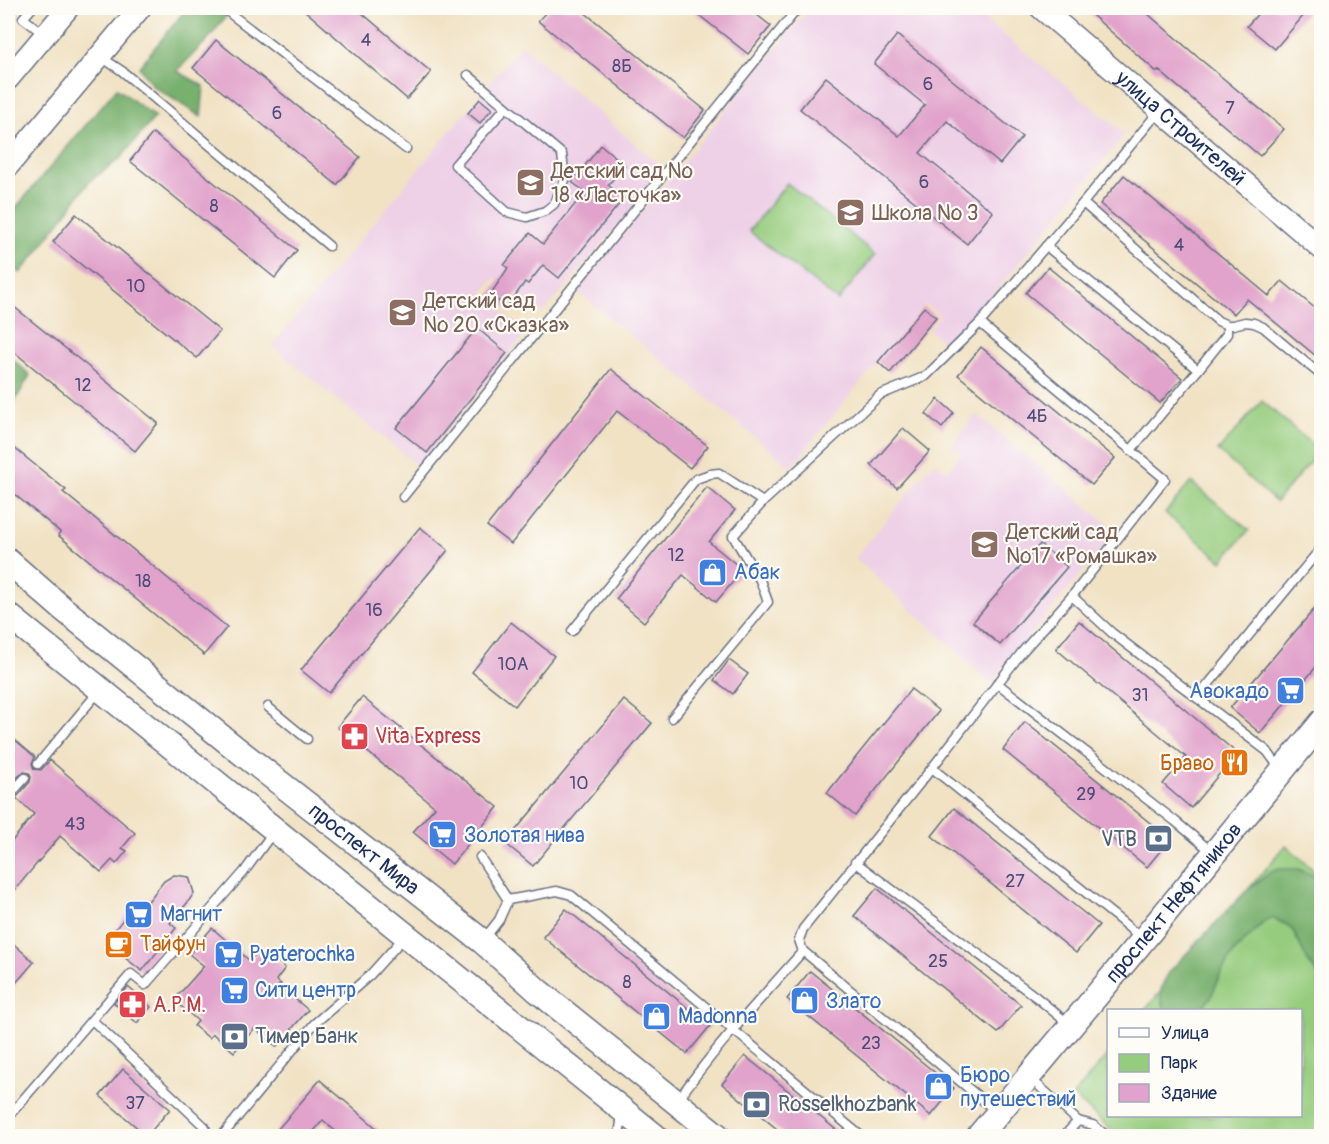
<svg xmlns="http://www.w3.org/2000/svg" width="1329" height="1144" viewBox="0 0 1329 1144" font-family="Pangolin,sans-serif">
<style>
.built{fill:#eed0e7}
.green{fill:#96cc7e;stroke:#587e6e;stroke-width:1.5}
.forest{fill:#78b06d;stroke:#4a7066;stroke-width:1.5}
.building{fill:#e1a2cb}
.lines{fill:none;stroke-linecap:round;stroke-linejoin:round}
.service-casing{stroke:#666e82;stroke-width:11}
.tertiary-casing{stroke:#666e82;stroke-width:24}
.secondary-casing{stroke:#666e82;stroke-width:27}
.service{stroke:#fff;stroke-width:8}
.tertiary{stroke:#fff;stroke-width:21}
.secondary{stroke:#fff;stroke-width:24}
.labels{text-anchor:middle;stroke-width:4.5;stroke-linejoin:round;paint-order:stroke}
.number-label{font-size:18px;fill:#4c4c79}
.street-label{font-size:21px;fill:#1b2f5e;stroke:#fdfcf7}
.education-label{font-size:21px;fill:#785e54;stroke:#fdfcf7;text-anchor:start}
.shop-label{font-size:21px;fill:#366cbe;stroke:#fdfcf7;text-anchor:start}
.health-label{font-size:21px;fill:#be3a42;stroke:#fdfcf7;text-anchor:start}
.food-label{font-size:21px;fill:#c56008;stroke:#fdfcf7;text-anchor:end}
.service-label{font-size:21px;fill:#4e5e75;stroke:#fdfcf7;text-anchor:start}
</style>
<rect width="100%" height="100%" fill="#fdfcf7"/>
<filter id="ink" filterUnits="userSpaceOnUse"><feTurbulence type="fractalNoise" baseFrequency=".0167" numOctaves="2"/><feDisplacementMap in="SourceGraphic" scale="12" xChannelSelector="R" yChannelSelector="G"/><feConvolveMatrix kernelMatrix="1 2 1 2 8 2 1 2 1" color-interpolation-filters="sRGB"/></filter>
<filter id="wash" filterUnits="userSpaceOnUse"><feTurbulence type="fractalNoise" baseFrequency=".008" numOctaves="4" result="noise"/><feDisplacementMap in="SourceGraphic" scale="24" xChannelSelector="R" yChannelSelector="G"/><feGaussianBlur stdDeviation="1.35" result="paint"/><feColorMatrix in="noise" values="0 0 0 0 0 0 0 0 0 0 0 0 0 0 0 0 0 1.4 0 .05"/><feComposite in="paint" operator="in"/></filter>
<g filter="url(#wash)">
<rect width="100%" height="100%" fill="#f1e2c4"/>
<g class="built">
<path d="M810,8H971L1125,134L950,347L929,330L940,316L925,304L791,467L577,291Z"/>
<path d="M521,45L665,170L543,313L495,278L481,294L527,332L418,466L272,346Z"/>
<path d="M976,414L1116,531L991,683L855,558L934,462L947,471L961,454L952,446Z"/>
</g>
<g class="green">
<path d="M787,183L875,254L838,301L749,231Z"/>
<path d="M1262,401L1320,451L1276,502L1218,451Z"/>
<path d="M1191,482L1249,530L1222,561L1165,513Z"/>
<path d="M1286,845L1321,877V1136H1118L1073,1096L1108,1054V1116H1300V1010H1145Z"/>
</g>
<g class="forest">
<path d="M187,8H215L226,16L210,37L177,71L204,86L201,117L153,86L139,67Z"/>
<path d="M117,88L155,117L120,159L89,182L35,255L20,273L8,261V217Z"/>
<path d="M8,355L30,375L11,408L8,406Z"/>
<path d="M1280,869H1298L1321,879V982L1318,975L1308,961L1293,931L1287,925L1272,918L1265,921L1235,951L1221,973L1211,997L1200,1010H1165C1158,992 1160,987 1170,971L1245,892L1272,871Z"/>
</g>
<g id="blocks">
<g class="building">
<path d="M302,8H356L431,72L407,99Z"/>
<path d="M550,8H579L705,110L683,138L538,21Z"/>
<path d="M690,8H748L771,26L748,54Z"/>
<path d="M1084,8H1141L1200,59L1284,129L1260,156L1158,70L1157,72Z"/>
<path d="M1263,8H1310L1275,49L1247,26Z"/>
<path d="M897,35L1022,137L1000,164L947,121L920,153L993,212L967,244L800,109L826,77L899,136L925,105L874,64Z"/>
<path d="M216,40L360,157L337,185L193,68Z"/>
<path d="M480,99L492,109L480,123L468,113Z"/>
<path d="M153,133L297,250L275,278L130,161Z"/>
<path d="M601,145L625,165L608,185L624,198L559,278L543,265L528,284L525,282L507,307L490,295L508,268L504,265L530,233L543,244L585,192L572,182Z"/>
<path d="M1124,175L1269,296L1282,281L1322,314V361L1247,299L1234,314L1100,204Z"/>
<path d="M76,214L220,331L197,358L53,242Z"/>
<path d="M1048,267L1182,378L1160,403L1026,293Z"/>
<path d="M13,306L158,423L135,451L8,347V313Z"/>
<path d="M924,307L936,317L890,373L878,362Z"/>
<path d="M477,328L507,353L427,453L396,428Z"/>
<path d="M981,347L1115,458L1092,485L958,375Z"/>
<path d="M611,369L708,446L690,468L617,411L511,544L487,526Z"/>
<path d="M938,399L954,413L942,428L926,414Z"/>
<path d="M903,428L930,451L897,488L871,465Z"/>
<path d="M8,443L66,490L63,492L227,627L204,655L58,535L60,532L8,489Z"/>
<path d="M707,487L735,510L709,542L743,570L716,602L683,575L644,622L616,599Z"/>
<path d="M420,527L448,550L329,693L301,670Z"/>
<path d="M1040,544L1067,567L1000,645L973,622Z"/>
<path d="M1322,600V660L1260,733L1230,708Z"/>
<path d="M1079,621L1244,759L1232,773L1225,767L1191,808L1163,784L1186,757L1056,649Z"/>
<path d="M511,622L554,656L515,706L472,672Z"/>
<path d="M729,660L748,674L733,694L714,680Z"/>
<path d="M911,689L939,711L855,816L827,793Z"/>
<path d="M362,697L498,807L452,864L413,832L435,807L337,727Z"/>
<path d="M624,700L652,723L533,866L505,843Z"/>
<path d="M1025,722L1170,839L1147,867L1003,750Z"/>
<path d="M8,734L35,757L32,763L34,769L41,770L50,760L135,833L122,848L127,851L116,864L112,860L101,872L60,836L8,898V846L34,814L16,798L30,782L31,777L29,773L24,772L16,778L8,771Z"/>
<path d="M954,808L1099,925L1076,953L932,836Z"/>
<path d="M174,875L189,877L194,893L188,902L170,923L176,928L142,971L105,942L139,899L146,904L164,881Z"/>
<path d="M877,888L1021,1005L998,1033L854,916Z"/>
<path d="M566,909L710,1026L687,1054L543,937Z"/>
<path d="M212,928L250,961L258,951L270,961L273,958L285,968L276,980L281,984L279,985L308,1010L276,1047L255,1028L234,1052L213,1034L209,1038L194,1026L198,1021L174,1000L204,966L189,954Z"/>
<path d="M8,939L34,962L8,992Z"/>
<path d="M810,971L954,1088L931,1116L787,999Z"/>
<path d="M128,987L151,1007L137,1023L114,1003Z"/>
<path d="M745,1056L770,1076L845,1137H787L722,1084Z"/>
<path d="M123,1069L170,1109L147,1136L100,1096Z"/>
<path d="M320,1080L387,1137H342L323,1120L309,1137H271Z"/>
</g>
</g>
</g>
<g filter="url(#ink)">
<use href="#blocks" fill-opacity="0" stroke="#666e82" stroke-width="1.5"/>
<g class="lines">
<defs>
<g id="service">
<path d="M32,8L23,18L45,35"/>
<path d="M223,8L406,149"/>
<path d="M101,57L122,71L329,246"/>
<path d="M468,75L562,154L565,180L554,204L545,211L527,217L507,212L455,165L506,107"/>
<path d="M1083,203L1218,321L1227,325H1233L1245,322L1254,323L1263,327L1322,376"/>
<path d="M1046,246L1198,370"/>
<path d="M1131,450L1198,370L1227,334V325"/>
<path d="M403,497L798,8"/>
<path d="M1072,596L1112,633L1267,751L1281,770"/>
<path d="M572,631L696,479L710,474L719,473L763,502"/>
<path d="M997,683L1175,821L1212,852"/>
<path d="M1197,698L1322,547"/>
<path d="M268,707L307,739"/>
<path d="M672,718L768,602L760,580L733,536L763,502L880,395L926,376L980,323L1083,203L1160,110"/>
<path d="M38,764L100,690"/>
<path d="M932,768L1121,921L1141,938"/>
<path d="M8,797L25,778"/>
<path d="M480,857L508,900"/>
<path d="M855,862L1036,997L1070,1025"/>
<path d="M484,939L499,920L508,900L557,891L571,895L861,1136"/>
<path d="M803,951L997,1112"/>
<path d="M92,1020L205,1127L207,1136"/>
<path d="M1030,1078L1078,1121L1093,1125L1107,1136"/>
<path d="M678,1100C715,1047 760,1000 803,951L799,940L803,929L932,768L1022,652L1072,596L1165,479L980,323"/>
<path d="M8,1117L131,974L145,985L244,872L274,831"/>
<path d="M222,1136L314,1024L370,975L405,936"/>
<path d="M619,1136L622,1114"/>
<path d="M1064,1136L1078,1121"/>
</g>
<g id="tertiary">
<path id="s1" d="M1041,8L1322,249"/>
<path d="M8,79L68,8"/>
<path d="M8,166L140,8"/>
</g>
<g id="secondary">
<path id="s2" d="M8,561L62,608L234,747L482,941L538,991L718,1136"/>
<path d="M8,615L655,1136"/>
<path id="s3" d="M979,1136L1143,940L1322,722"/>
</g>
</defs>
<use href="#service" class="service-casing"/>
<use href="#tertiary" class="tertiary-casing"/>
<use href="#secondary" class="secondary-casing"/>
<use href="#service" class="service"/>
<use href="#tertiary" class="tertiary"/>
<use href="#secondary" class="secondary"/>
</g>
</g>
<defs>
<symbol id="school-square" viewBox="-11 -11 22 22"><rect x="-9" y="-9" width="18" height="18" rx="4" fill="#8d6e63" stroke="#fdfcf7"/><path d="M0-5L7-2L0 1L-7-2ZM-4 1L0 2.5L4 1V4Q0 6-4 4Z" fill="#fff"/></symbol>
<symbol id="shop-square" viewBox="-11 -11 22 22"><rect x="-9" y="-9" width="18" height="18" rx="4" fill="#3f7fe0" stroke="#fdfcf7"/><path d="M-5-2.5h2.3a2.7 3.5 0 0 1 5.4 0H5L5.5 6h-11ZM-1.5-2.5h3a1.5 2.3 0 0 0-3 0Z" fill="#fff"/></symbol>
<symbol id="supermarket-square" viewBox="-11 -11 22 22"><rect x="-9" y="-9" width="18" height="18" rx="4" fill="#3f7fe0" stroke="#fdfcf7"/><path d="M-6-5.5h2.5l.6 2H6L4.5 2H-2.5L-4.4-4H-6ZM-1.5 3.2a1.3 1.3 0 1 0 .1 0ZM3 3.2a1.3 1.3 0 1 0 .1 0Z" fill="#fff"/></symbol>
<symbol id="pharmacy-square" viewBox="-11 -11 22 22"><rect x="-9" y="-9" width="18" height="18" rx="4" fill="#e0444e" stroke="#fdfcf7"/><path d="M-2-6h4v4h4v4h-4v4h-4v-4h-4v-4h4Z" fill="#fff"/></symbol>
<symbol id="restaurant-square" viewBox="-11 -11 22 22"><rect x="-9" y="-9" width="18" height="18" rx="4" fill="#e8710a" stroke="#fdfcf7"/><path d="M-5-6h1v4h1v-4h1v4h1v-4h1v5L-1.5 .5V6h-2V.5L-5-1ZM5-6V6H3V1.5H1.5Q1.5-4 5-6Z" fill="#fff"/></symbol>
<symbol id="bank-square" viewBox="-11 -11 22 22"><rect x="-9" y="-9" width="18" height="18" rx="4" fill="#5c6f8a" stroke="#fdfcf7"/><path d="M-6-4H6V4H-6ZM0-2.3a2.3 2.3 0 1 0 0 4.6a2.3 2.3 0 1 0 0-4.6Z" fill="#fff"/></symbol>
<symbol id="cafe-square" viewBox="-11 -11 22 22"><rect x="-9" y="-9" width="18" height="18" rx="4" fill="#e8710a" stroke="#fdfcf7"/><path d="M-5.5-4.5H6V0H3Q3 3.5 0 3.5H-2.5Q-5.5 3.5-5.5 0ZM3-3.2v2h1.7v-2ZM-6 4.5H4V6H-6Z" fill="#fff"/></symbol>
</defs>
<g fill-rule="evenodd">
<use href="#school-square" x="514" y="166" width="33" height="33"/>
<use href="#school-square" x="834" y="196" width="33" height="33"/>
<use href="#school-square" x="386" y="296" width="33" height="33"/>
<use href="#school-square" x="968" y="528" width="33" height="33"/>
<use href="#shop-square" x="696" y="556" width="33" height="33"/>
<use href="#supermarket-square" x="1274" y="674" width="33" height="33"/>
<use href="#pharmacy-square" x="338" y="720" width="33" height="33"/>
<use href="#restaurant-square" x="1218" y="746" width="33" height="33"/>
<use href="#supermarket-square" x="426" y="818" width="33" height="33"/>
<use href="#bank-square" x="1142" y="822" width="33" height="33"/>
<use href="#supermarket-square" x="122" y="898" width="33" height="33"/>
<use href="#cafe-square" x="102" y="928" width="33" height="33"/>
<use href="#supermarket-square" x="212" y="938" width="33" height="33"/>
<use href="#supermarket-square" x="218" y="974" width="33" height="33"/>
<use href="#shop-square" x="788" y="984" width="33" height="33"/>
<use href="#pharmacy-square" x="116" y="988" width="33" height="33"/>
<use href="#shop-square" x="640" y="1000" width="33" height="33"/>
<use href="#bank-square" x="218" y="1020" width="33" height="33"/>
<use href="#shop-square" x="922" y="1070" width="33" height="33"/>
<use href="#bank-square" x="740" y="1088" width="33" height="33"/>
</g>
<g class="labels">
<g class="number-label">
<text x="366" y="46">4</text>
<text x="622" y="72">8Б</text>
<text x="928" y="90">6</text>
<text x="1230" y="114">7</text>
<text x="277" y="119">6</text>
<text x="924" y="188">6</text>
<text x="214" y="212">8</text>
<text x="1179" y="251">4</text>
<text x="136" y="292">10</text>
<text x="83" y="391">12</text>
<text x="1037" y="422">4Б</text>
<text x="676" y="561">12</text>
<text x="143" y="587">18</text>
<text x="374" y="616">16</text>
<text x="513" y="670">10А</text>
<text x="1140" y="701">31</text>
<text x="579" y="789">10</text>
<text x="1086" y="800">29</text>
<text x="75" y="830">43</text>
<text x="1015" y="887">27</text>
<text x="938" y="967">25</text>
<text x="627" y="988">8</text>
<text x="871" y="1049">23</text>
<text x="135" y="1109">37</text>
</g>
<g class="street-label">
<text dy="7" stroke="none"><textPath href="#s1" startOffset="184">улица Строителей</textPath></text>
<text dy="7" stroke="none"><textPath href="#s2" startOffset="458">проспект Мира</textPath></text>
<text dy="7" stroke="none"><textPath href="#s3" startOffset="304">проспект Нефтяников</textPath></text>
</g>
<g class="education-label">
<text x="551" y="178">Детский сад №<tspan x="551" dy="24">18 «Ласточка»</tspan></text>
<text x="872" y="220">Школа № 3</text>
<text x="423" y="308">Детский сад<tspan x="423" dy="24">№ 20 «Сказка»</tspan></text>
<text x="1006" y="539">Детский сад<tspan x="1006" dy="24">№17 «Ромашка»</tspan></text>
</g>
<g class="shop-label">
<text x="734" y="579">Абак</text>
<text x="1269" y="698" text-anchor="end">Авокадо</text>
<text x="464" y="842">Золотая нива</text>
<text x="160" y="921">Магнит</text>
<text x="249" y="961">Pyaterochka</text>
<text x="255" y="997">Сити центр</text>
<text x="826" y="1008">Злато</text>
<text x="678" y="1023">Madonna</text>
<text x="960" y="1082">Бюро<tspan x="960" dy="24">путешествий</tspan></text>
</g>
<g class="health-label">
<text x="375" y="743">Vita Express</text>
<text x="153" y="1012">А.Р.М.</text>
</g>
<g class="food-label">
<text x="1214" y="770">Браво</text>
<text x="140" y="951" text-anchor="start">Тайфун</text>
</g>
<g class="service-label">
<text x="1137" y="846" text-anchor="end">VTB</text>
<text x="255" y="1043">Тимер Банк</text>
<text x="778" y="1111">Rosselkhozbank</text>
</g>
</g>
<rect width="1329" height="1144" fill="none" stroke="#fdfcf7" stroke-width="30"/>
<rect x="1107" y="1009" width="195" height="108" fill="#fdfcf7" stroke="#a3aaba" stroke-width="1.5"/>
<rect x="1119" y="1028" width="30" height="9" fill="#ffffff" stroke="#a3aaba" stroke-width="1.5"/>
<text x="1161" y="1039" font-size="18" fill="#1b2f5e">Улица</text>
<rect x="1119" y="1054" width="30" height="18" fill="#96cc7e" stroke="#a3aaba" stroke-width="1.5"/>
<text x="1161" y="1069" font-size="18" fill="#1b2f5e">Парк</text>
<rect x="1119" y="1084" width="30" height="18" fill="#e1a2cb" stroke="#a3aaba" stroke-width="1.5"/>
<text x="1161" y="1099" font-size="18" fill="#1b2f5e">Здание</text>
</svg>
